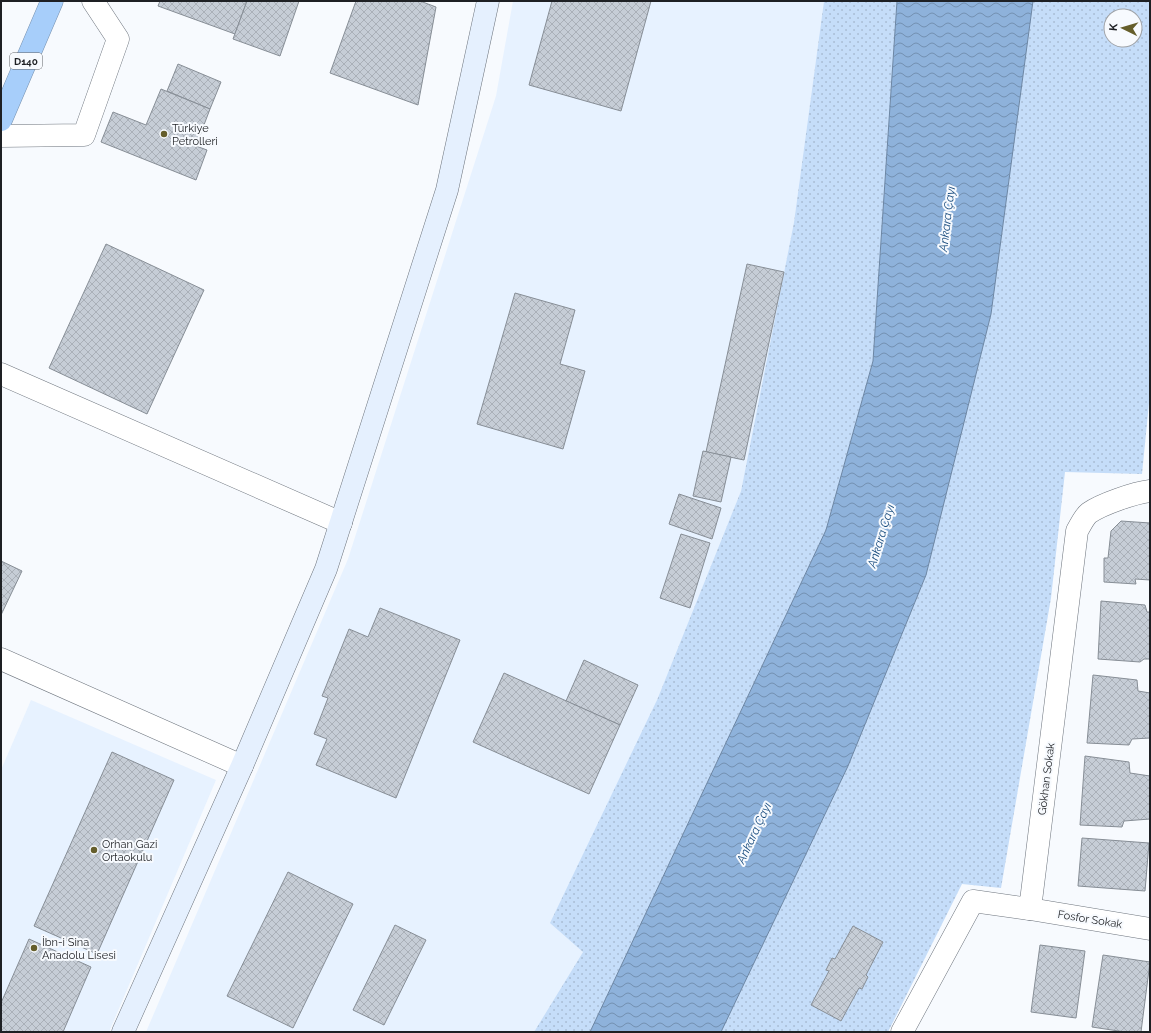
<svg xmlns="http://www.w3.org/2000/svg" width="1151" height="1033" viewBox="0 0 1151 1033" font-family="Raleway,sans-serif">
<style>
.built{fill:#e7f2ff}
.park{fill:url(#park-dots);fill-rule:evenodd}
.water{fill:url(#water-waves);stroke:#6c86a4}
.building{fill:url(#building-cross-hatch);stroke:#878e96}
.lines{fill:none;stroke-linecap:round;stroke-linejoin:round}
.street-casing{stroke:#6e757e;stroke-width:23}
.secondary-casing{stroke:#6e757e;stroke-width:23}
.highway-casing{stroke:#7791af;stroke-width:23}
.street{stroke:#fff;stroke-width:22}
.secondary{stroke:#e5f0fe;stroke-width:22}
.highway{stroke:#a7cefa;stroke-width:22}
.poi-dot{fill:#655e2b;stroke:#f7fafe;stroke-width:1.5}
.labels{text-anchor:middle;stroke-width:4;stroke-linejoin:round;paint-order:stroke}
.shield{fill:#f7fafe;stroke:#5f6165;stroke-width:1}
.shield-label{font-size:10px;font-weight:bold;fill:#1e2024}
.poi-label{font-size:11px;fill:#1e2024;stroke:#f7fafe;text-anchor:start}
.street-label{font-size:11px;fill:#1e2024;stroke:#f7fafe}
.water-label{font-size:12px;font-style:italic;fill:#164a7d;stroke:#f7fafe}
</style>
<defs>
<pattern id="park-dots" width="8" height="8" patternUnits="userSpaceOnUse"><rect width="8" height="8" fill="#c5ddf9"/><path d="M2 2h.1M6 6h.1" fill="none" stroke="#a9bdd5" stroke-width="1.8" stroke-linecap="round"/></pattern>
<pattern id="water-waves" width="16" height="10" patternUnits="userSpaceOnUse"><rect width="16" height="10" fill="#8eb2db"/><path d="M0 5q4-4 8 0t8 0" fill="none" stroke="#7390b1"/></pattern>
<pattern id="building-cross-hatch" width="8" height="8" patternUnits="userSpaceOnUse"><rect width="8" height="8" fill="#c6cdd6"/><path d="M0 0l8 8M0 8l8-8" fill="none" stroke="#aab0b8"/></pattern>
</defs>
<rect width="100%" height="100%" fill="#f7fafe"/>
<g class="built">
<path d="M513,1H824L794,222L741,491L657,700L583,952L534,1032H146L348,559L496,96Z"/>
<path d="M31,700L216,780L109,1032H1V770Z"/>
</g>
<g class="park">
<path d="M824,1H897L873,361L826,530L590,1032H534L583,952L550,923L657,700L741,491L794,222Z"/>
<path d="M1033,1H1150V393L1142,474L1065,472L1051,598L1001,888L962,884L888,1032H721L848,766L926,575L991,314ZM1111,16H1135V40H1111Z"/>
</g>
<path class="water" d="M897,1H1033L991,314L926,575L848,766L721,1032H590L826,530L873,361Z"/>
<g class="building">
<path d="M160,1H247L235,34L158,6Z"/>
<path d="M247,1H299L280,56L233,39Z"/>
<path d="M356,1H420L436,7L418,105L330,73Z"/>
<path d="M552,1H651L621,111L529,85Z"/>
<path d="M178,64L221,82L210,109L167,91Z"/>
<path d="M161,89L210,109L196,146L207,150L196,180L101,142L113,112L146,125Z"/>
<path d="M106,244L204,290L147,414L49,368Z"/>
<path d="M747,264L784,272L744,460L706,452Z"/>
<path d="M515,293L575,310L560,364L585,371L563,449L477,424Z"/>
<path d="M703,451L731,457L721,502L693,496Z"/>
<path d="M679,494L721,508L712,539L669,524Z"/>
<path d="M1121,521L1150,523V580L1135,579L1136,584L1104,582V558H1108L1111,531Z"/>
<path d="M681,534L710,543L690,608L660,598Z"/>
<path d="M1,561L22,571L1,615Z"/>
<path d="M1101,601L1145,605L1147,612H1150V659H1144L1140,662L1098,659Z"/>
<path d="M380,608L460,640L396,798L316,765L327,739L314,734L328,698L322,696L349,629L368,637Z"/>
<path d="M584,660L638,685L620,725L566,701Z"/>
<path d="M504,673L620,725L589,794L473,742Z"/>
<path d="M1093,675L1137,680L1138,691L1150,693V738L1132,739L1129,745L1087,743Z"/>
<path d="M112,752L174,780L97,954L34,926Z"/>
<path d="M1085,756L1129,762L1130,773L1150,776V819L1124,821L1122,827L1080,825Z"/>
<path d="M1082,838L1149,843L1145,891L1078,886Z"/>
<path d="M288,872L353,904L293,1028L227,996Z"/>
<path d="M395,925L426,940L384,1025L353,1010Z"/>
<path d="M853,926L883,942L866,975L868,977L862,989L859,988L841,1021L811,1005L829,971L826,970L832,958L835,959Z"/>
<path d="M29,939L91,967L63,1032H1V1003Z"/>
<path d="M1040,945L1085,951L1076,1018L1031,1012Z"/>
<path d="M1103,955L1150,962L1141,1032H1125L1092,1027Z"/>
</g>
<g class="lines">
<defs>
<g id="street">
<path d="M1,136L84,135L118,39L93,1"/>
<path d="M1,374L341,523"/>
<path d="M1,659L242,766"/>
<path d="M1030,909L1150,929"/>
<path d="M902,1032L973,901L1030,909L1077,531C1080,526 1084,517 1089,513C1102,504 1134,493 1150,491"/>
</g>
<path id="secondary" d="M123,1032L242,766L326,569L447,190L488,1"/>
<path id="highway" d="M1,120L52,1"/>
</defs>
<use href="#street" class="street-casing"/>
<use href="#secondary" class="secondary-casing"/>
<use href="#highway" class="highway-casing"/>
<use href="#street" class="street"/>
<use href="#secondary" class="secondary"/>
<use href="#highway" class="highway"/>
</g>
<g class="poi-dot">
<circle cx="164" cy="134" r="4"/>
<circle cx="94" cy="850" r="4"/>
<circle cx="34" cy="948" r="4"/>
</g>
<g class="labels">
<rect class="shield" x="10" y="53" width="32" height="16" rx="3"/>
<g class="shield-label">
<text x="26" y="65">D140</text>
</g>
<g class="poi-label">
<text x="172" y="132">Türkiye<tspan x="172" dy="13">Petrolleri</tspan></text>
<text x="102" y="848">Orhan Gazi<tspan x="102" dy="13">Ortaokulu</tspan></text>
<text x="42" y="946">İbn-i Sina<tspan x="42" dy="13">Anadolu Lisesi</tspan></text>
</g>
<g class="street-label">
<text transform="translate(1046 779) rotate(-83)" y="4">Gökhan Sokak</text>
<text transform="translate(1090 919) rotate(9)" y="4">Fosfor Sokak</text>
</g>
<g class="water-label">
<text transform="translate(947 219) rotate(-83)" y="4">Ankara Çayı</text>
<text transform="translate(881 536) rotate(-73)" y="4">Ankara Çayı</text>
<text transform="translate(754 833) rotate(-65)" y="4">Ankara Çayı</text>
</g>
</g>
<rect width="1151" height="1033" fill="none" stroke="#1e2024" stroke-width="4"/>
<g transform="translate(1123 28) rotate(275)"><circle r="19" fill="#f7fafe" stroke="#a0a3a7"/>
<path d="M0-3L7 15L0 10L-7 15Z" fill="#655e2b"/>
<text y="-6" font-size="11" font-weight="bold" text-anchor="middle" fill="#1e2024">K</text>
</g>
</svg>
